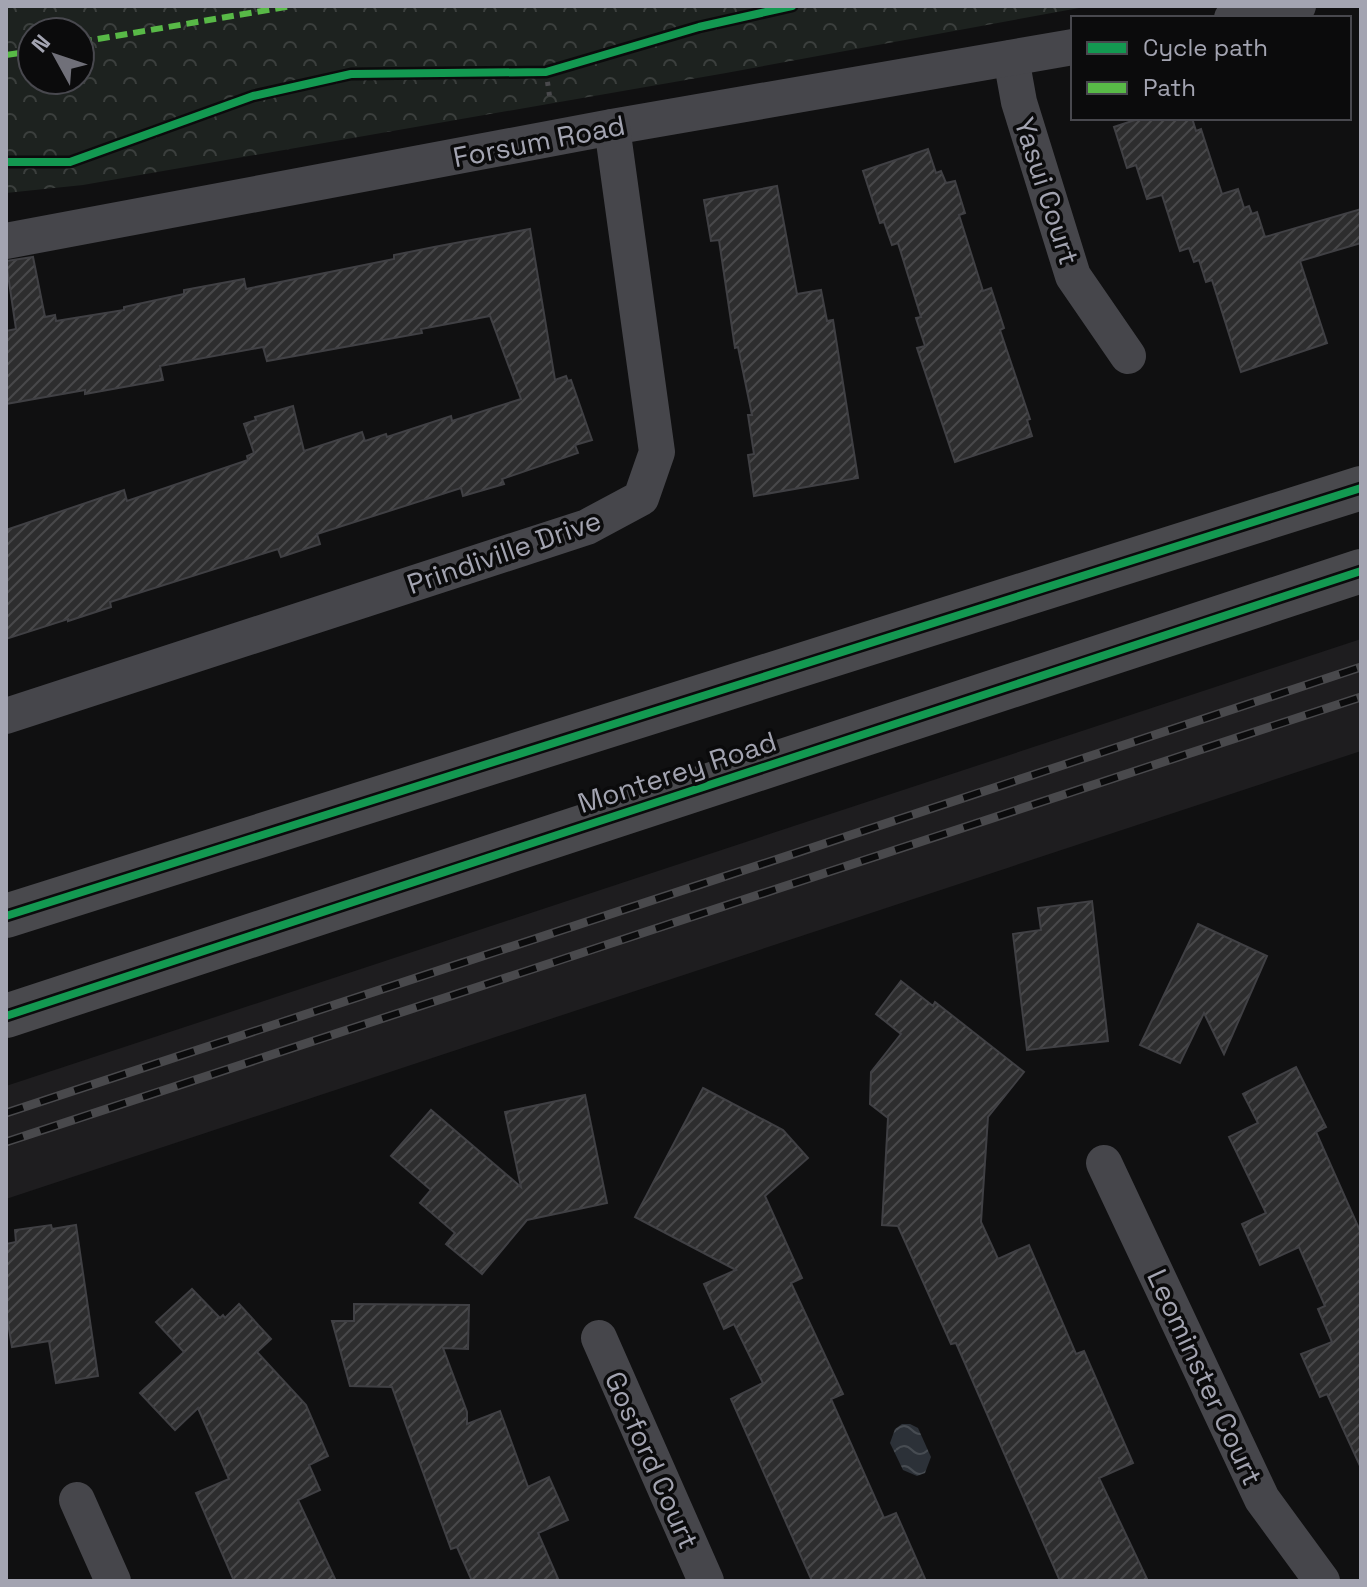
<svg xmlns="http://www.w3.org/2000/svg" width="1367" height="1587" viewBox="0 0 1367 1587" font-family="'Space Grotesk',sans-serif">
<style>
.built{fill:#1e1d1f}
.park{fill:url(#park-crowns);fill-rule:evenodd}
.water{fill:url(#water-waves)}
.building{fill:url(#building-hatch);stroke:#404044;stroke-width:2}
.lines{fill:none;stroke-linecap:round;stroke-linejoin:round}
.path{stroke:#49494c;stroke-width:5;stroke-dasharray:4 6;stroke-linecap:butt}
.minor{stroke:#46464b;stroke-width:36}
.primary{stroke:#49494d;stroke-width:44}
.rail-casing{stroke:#49494c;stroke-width:9}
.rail{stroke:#0b0b0c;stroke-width:6;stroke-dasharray:18;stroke-linecap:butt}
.quiet{stroke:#58b947;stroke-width:6;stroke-dasharray:12 6;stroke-linecap:butt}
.cycleway-casing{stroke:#0b0b0c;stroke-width:13}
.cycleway{stroke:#139951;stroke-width:8}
.labels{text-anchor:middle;stroke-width:7;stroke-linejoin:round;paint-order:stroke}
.street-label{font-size:28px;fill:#a3a4b1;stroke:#0b0b0c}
</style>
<defs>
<pattern id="park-crowns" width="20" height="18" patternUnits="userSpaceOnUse" patternTransform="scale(2)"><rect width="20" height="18" fill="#1d221f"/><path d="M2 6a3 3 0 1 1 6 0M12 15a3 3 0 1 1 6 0" fill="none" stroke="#3b3f3d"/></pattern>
<pattern id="water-waves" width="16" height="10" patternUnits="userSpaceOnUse" patternTransform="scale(2)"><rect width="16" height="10" fill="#2c3138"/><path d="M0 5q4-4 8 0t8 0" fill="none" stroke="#474c52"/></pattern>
<pattern id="building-hatch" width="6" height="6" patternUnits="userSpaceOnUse" patternTransform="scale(2)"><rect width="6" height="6" fill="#2d2d2e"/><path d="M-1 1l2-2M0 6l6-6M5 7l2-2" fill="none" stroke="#48484a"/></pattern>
</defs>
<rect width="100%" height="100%" fill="#101011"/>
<path class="built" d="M1361,639V751L6,1199V1086Z"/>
<path class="park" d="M6,6H1090L726,73L83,185L6,193ZM32,32H80V80H32Z"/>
<path class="water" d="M902,1424H910L918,1428L931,1457L925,1473L917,1476L903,1470L890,1443L895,1429Z"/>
<g class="building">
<path d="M1141,118H1192L1196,131L1201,129L1222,194L1238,189L1244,208L1249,206L1252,214L1257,212L1265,237L1361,209V243L1300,261L1327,343L1241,372L1212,280L1206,282L1199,260L1194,262L1189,248L1180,251L1162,195L1147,199L1136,165L1127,168L1114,127Z"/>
<path d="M928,149L936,173L941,171L946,183L955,181L965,213L959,215L983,291L991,288L1004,328L1000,330L1030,419L1027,420L1032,436L955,462L917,348L925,346L916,318L921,317L898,243L892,245L884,222L880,223L863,171Z"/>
<path d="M777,186L797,294L821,290L827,321L833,320L858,478L754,496L748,455L754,454L748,415H752L738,347L735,348L719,240L711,241L704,200Z"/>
<path d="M530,229L555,380L566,376L568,381L571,380L592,440L575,445L578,453L502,479L504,484L463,496L461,488L317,534L320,544L281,557L278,549L110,602L111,607L68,621V619L6,639V530L124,490L127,501L248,460L247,456L254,453L244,424L256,420L255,417L293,406L304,451L362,432L365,441L386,434L387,437L451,416L452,421L521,399L490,316L421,329L422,333L267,361L263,347L160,366L163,380L85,394V390L6,404V331L16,329L6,261L33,257L45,317L55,315L56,321L124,310V307L184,294V290L244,279L246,289L394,259V255L434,247Z"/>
<path d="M1092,901L1108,1041L1027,1050L1013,934L1041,930L1038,908Z"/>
<path d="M1198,924L1267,956L1224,1054L1204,1013L1180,1063L1140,1045Z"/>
<path d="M901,981L933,1006L935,1002L1024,1072L988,1117L981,1222L998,1259L1029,1245L1076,1354L1084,1351L1133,1463L1099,1478L1148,1581H1060L956,1343L951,1344L898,1226L882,1225L888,1118L870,1104L871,1072L901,1034L876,1014Z"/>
<path d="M1296,1067L1326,1127L1316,1132L1361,1233V1468L1327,1394L1320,1397L1301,1354L1332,1342L1318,1309L1325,1306L1299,1247L1260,1265L1242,1224L1266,1213L1229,1137L1258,1123L1243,1094Z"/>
<path d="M703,1088L783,1130L808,1158L765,1196L802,1278L791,1283L843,1394L831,1399L884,1518L896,1513L926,1581H812L731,1399L763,1383L734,1324L724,1329L704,1284L736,1270L635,1217Z"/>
<path d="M585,1095L607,1203L527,1220L482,1274L446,1244L455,1233L420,1203L431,1190L391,1156L431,1110L521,1187L505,1112Z"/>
<path d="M51,1225L52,1229L76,1225L98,1376L56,1383L49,1341L12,1347L6,1311V1244L16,1242L15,1230Z"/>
<path d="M192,1289L220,1318L223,1315L225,1318L239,1304L271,1339L257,1352L306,1405L328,1456L309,1465L320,1490L298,1500L336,1581H234L196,1493L229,1479L198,1408L175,1430L140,1393L184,1352L156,1322Z"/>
<path d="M354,1304L469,1305L468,1349L443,1348L467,1412V1424L500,1411L528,1487L549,1477L568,1520L538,1533L559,1581H472L457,1547L451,1549L392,1387L350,1386L332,1321H354Z"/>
</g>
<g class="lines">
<path class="path" d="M546,72L550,99"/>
<g class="minor">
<path d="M1232,18L1298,6"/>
<path d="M1011,58L1019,102L1073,276L1128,356"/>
<path d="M6,241L612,127L1073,47"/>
<path d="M6,716L587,527L641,498L657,452L612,127"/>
<path d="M1104,1163L1262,1499L1322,1581"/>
<path d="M599,1338L706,1581"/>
<path d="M77,1500L113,1581"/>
</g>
<g class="primary">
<path d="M6,916L1361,488"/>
<path d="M6,1016L1361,571"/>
</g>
<defs>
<g id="rail">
<path d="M6,1113L1361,667"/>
<path d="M6,1142L1361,697"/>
</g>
</defs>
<use href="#rail" class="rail-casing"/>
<use href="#rail" class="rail"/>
<g class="quiet">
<path d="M80,42L291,6"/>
<path d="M6,55L32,51"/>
</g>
<defs>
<g id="cycleway">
<path d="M6,162H70L253,96L351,74L546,72L699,27L792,6"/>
<path d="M6,916L1361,488"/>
<path d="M6,1016L1361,571"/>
</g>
</defs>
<use href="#cycleway" class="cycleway-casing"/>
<use href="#cycleway" class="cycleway"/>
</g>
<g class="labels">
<g class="street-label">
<text transform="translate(539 141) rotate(-11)" y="10">Forsum Road</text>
<text transform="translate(1047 191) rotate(72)" y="10">Yasui Court</text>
<text transform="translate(504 552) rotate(-19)" y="10">Prindiville Drive</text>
<text transform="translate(677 772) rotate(-18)" y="10">Monterey Road</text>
<text transform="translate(1205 1377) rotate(65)" y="10">Leominster Court</text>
<text transform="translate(652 1460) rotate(66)" y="10">Gosford Court</text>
</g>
</g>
<rect width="1367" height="1587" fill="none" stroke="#a3a4b1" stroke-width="16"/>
<rect x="1071" y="16" width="280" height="104" fill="#0b0b0c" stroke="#48484e" stroke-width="2"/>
<rect x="1087" y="42" width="40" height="12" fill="#139951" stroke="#48484e" stroke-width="2"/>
<text x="1143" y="56" font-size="24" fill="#a3a4b1">Cycle path</text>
<rect x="1087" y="82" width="40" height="12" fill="#58b947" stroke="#48484e" stroke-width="2"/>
<text x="1143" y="96" font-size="24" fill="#a3a4b1">Path</text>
<g transform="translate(56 56) rotate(310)"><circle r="38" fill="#0b0b0c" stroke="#48484e" stroke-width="2"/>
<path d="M0-6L14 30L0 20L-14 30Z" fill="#707079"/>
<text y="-12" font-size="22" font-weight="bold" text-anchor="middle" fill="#a3a4b1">N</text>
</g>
</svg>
